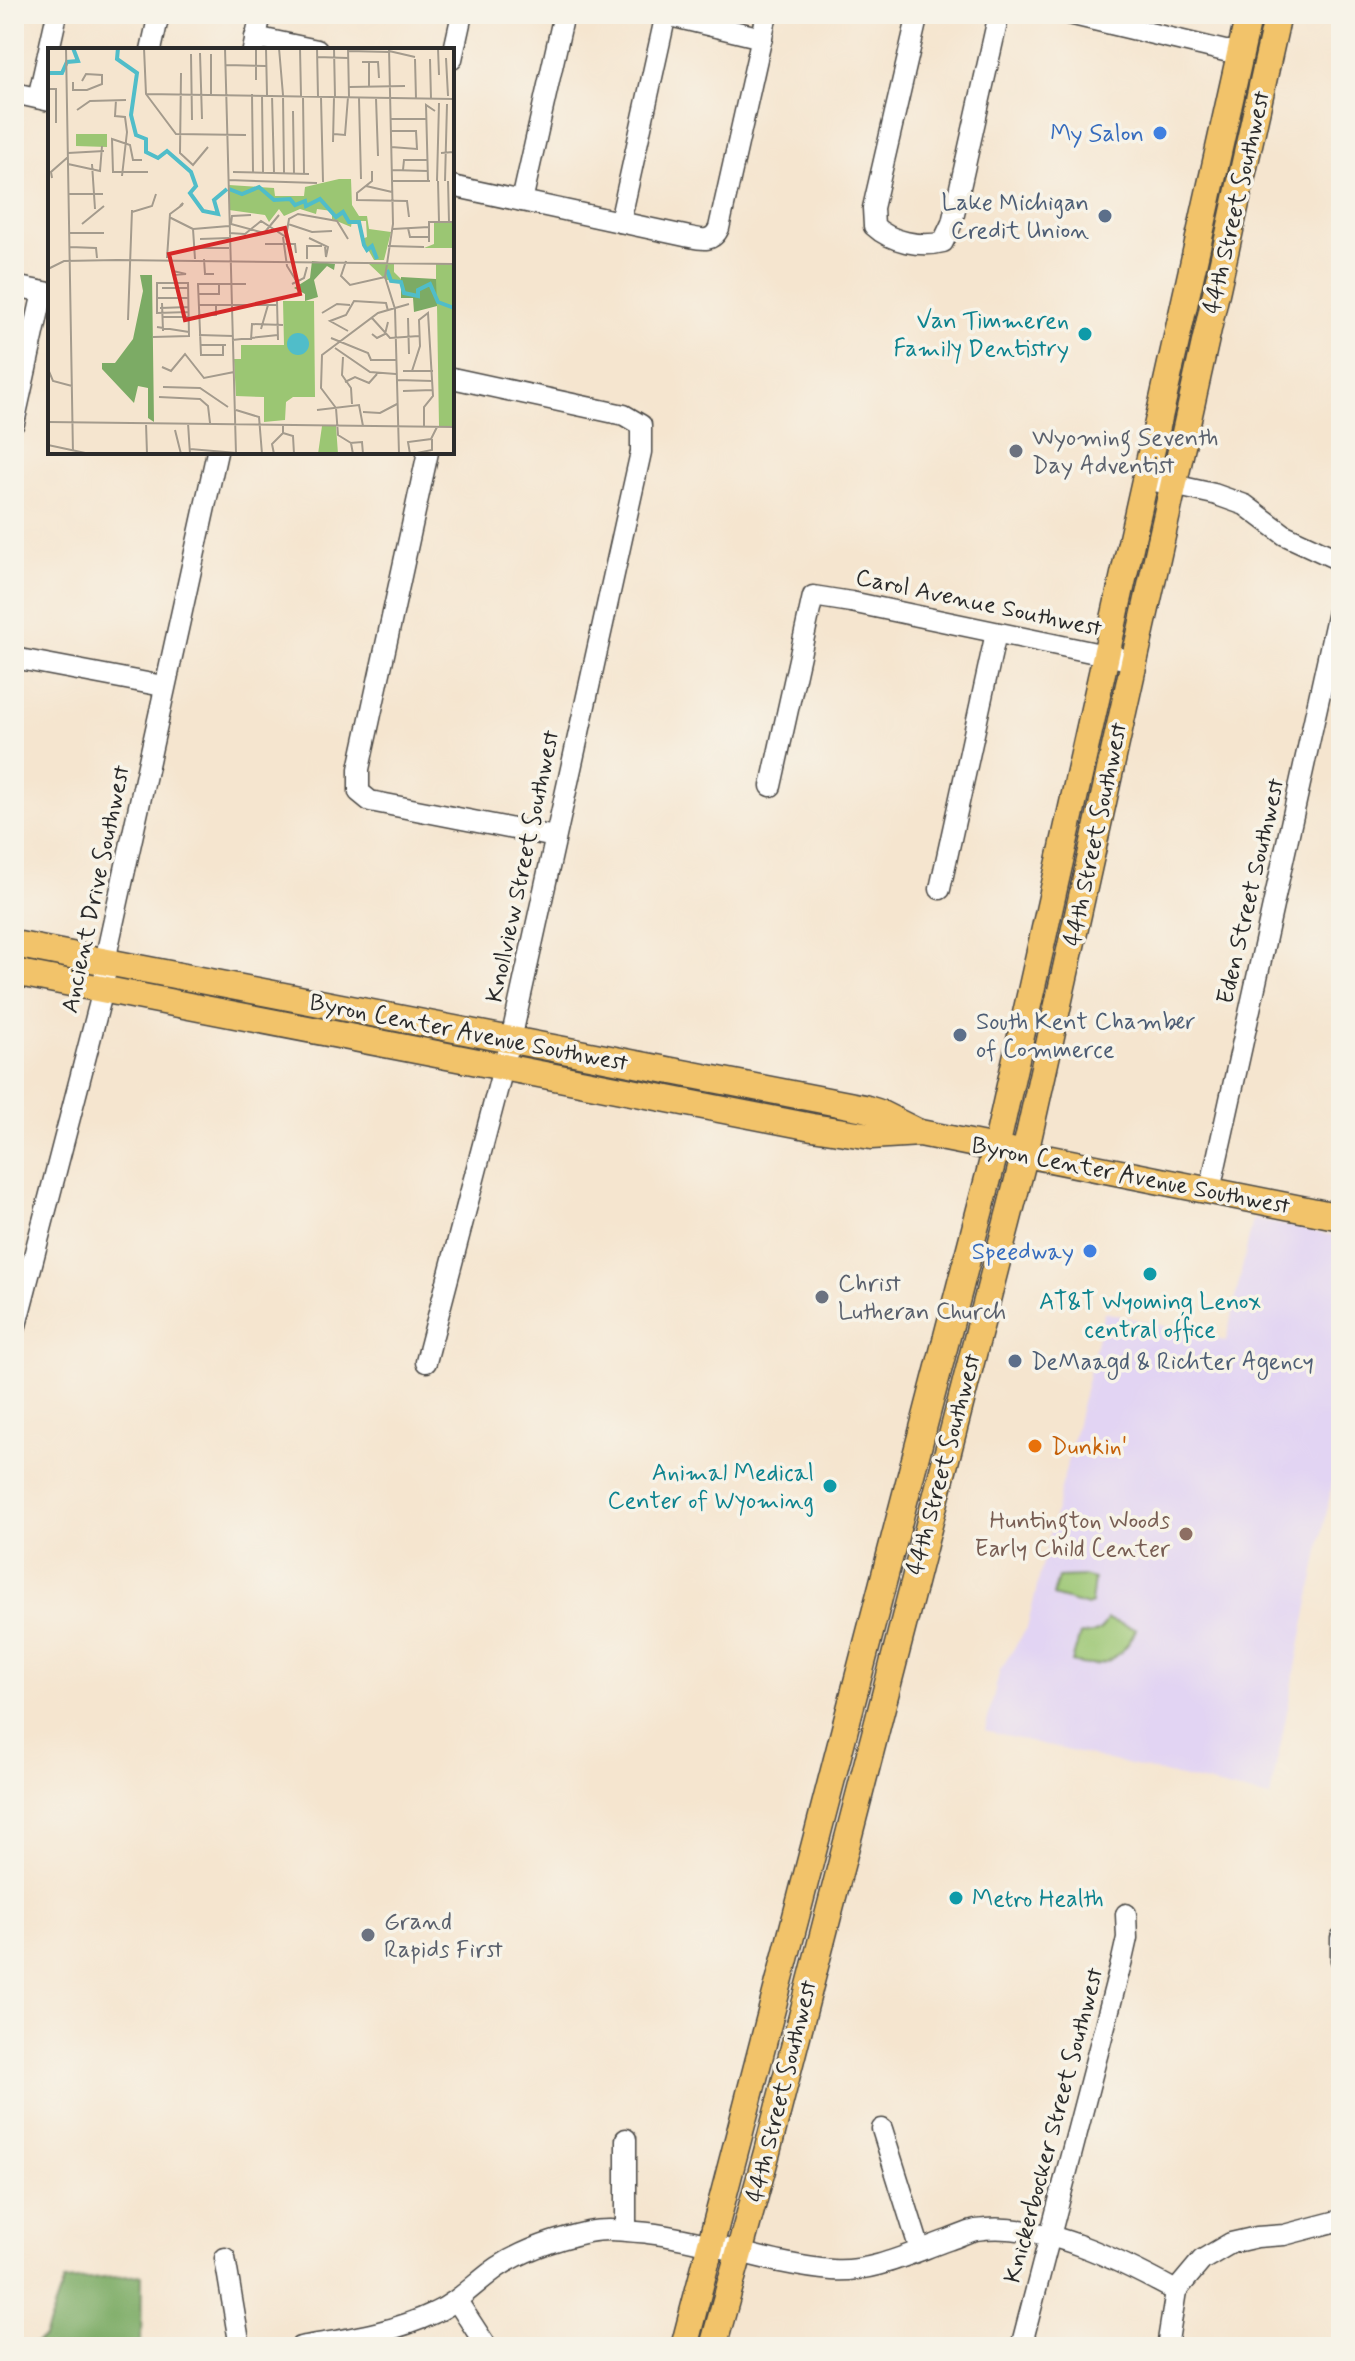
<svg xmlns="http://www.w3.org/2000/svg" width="1355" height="2361" viewBox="0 0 1355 2361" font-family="Mynerve,sans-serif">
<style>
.built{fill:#e2d4f3}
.green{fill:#9bc673;stroke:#63784f;stroke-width:2}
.forest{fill:#7cab65;stroke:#546b48;stroke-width:2}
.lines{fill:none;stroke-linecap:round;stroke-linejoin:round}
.minor-casing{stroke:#494744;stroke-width:23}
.major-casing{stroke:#494744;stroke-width:29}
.minor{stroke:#fff;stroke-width:20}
.major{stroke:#f2c36a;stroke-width:26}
.shop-dot{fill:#3f7fe0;stroke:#f7f3e8;stroke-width:3}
.service-dot{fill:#5c6f8a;stroke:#f7f3e8;stroke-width:3}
.culture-dot{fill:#0f9aa8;stroke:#f7f3e8;stroke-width:3}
.worship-dot{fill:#6b7280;stroke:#f7f3e8;stroke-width:3}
.food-dot{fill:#e8710a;stroke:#f7f3e8;stroke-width:3}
.education-dot{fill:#8d6e63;stroke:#f7f3e8;stroke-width:3}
.labels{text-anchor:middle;stroke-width:7;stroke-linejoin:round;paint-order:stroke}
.shop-label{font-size:24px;fill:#366cbe;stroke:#f7f3e8;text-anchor:end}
.service-label{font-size:24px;fill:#4e5e75;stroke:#f7f3e8;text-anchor:start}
.street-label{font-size:24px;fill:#2b2b2b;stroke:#f7f3e8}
.culture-label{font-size:24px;fill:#0d838f;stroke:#f7f3e8;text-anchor:end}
.worship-label{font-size:24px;fill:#5b616d;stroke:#f7f3e8;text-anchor:start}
.food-label{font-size:24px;fill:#c56008;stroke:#f7f3e8;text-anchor:start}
.education-label{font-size:24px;fill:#785e54;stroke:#f7f3e8;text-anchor:end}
.inset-river{fill:none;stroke:#50bdc9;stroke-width:4}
.inset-road{fill:none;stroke:#a49b8d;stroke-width:2}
.view{fill:#d62828;fill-opacity:0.15;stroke:#d62828;stroke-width:4}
.inset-edge{fill:none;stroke:#2b2b2b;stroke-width:4}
</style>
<rect width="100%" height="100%" fill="#f7f3e8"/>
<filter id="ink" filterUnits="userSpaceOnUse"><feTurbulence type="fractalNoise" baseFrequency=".0125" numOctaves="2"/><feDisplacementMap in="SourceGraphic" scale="16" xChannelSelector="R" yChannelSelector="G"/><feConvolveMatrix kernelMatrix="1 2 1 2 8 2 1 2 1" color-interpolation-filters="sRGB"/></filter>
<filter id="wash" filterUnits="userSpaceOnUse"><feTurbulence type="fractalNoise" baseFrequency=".006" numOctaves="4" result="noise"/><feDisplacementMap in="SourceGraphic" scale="32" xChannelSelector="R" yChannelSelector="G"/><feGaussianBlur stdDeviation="1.8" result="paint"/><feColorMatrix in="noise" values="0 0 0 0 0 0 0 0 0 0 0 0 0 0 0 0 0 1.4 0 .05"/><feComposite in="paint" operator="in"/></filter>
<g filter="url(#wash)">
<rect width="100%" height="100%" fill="#f5e5cf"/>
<path class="built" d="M1253,1219L1341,1237V1315L1333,1356L1341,1359V1440L1270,1798L985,1731L1000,1670L1027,1628L1104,1312L1226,1341Z"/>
<g class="green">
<path d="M1083,1576L1094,1579L1091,1604L1087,1606L1053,1596L1058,1577Z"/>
<path d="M1107,1619L1136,1629C1125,1656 1101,1672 1072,1662L1080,1634C1093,1636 1102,1632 1107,1619Z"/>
</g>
<path class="forest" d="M142,2275L141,2347H28L44,2337L64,2281Z"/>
</g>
<g filter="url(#ink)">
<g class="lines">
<defs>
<g id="minor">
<path d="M918,14L873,208L874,226C891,242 921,248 943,242L952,223L999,14"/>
<path d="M1069,14L1225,51H1240"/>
<path d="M666,15L762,38"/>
<path d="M255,37L317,50"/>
<path d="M151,50L159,14"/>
<path d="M253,50L261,14"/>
<path d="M452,59L462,14"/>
<path d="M14,93L50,101"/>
<path d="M38,98L57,14"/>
<path d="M452,186L685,236C700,239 712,244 719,228L767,14"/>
<path d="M522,201L564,14"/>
<path d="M620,222L666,14"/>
<path d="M14,286L50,293"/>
<path d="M14,423L43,292"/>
<path d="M428,452L359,769V792L370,801L555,837"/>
<path d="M1146,479L1214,494L1245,505L1285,535L1341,561"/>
<path d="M14,658L163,686"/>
<path d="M771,786L813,596L851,602L1134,661"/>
<path d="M940,889L996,633"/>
<path d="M1210,1190L1340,603"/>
<path d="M14,1333L103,990L108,947L217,452"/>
<path d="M426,1362L514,1026L641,452V425L624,415L452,378"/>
<path d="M1341,1938V1960"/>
<path d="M882,2129L920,2250"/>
<path d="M626,2230V2139"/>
<path d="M225,2258L240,2347"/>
<path d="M457,2301L487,2347"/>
<path d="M300,2347C346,2339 392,2333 434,2313C459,2302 476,2282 498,2267C524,2250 557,2239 588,2232C607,2228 629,2231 648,2233C710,2240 769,2265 832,2270C871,2273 911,2253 948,2240C957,2237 967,2232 976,2230C1041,2220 1121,2261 1176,2291"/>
<path d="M1021,2347L1122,1960L1127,1938L1126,1914"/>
<path d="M1167,2347L1176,2291L1202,2260L1231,2243L1257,2237L1284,2235L1341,2220"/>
</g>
<g id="major">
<path d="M14,944L864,1108L877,1112L917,1132"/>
<path d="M14,972L812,1127L871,1136L920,1133L1341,1217"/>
<path d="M684,2347L996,1148L1249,14"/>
<path d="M713,2347L767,2152L1025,1153L1278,14"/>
</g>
</defs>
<use href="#minor" class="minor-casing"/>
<use href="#major" class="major-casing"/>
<use href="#minor" class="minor"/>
<use href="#major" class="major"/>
</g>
</g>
<g class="shop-dot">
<circle cx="1160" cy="133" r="8"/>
<circle cx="1090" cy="1251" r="8"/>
</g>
<g class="service-dot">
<circle cx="1105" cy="216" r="8"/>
<circle cx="960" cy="1035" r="8"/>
<circle cx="1015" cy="1361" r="8"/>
</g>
<g class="culture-dot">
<circle cx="1085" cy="334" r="8"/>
<circle cx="1150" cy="1274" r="8"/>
<circle cx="830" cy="1486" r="8"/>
<circle cx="956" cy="1898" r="8"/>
</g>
<g class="worship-dot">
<circle cx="1016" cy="451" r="8"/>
<circle cx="822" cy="1297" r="8"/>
<circle cx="368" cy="1935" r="8"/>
</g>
<circle class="food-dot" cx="1035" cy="1446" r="8"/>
<circle class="education-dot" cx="1186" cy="1534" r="8"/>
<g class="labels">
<g class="shop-label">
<text x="1144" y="141">My Salon</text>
<text x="1074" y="1259">Speedway</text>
</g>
<g class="service-label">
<text x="1089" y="210" text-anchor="end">Lake Michigan<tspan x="1089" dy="28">Credit Union</tspan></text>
<text x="976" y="1029">South Kent Chamber<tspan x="976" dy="28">of Commerce</tspan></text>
<text x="1031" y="1369">DeMaagd &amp; Richter Agency</text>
</g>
<g class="street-label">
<text transform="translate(1236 202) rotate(-77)" y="8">44th Street Southwest</text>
<text transform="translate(979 602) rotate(12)" y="8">Carol Avenue Southwest</text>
<text transform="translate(1095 834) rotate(-78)" y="8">44th Street Southwest</text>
<text transform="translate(522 866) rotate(-78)" y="8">Knollview Street Southwest</text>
<text transform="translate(95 889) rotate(-78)" y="8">Ancient Drive Southwest</text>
<text transform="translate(1250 891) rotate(-77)" y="8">Eden Street Southwest</text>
<text transform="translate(469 1032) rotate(11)" y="8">Byron Center Avenue Southwest</text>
<text transform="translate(1131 1175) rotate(11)" y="8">Byron Center Avenue Southwest</text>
<text transform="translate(943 1464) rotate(-75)" y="8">44th Street Southwest</text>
<text transform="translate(781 2091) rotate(-76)" y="8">44th Street Southwest</text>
<text transform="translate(1053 2125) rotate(-75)" y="8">Knickerbocker Street Southwest</text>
</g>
<g class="culture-label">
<text x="1069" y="328">Van Timmeren<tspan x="1069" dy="28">Family Dentistry</tspan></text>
<text x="1150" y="1309" text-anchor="middle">AT&amp;T Wyoming Lenox<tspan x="1150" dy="28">central office</tspan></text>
<text x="814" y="1480">Animal Medical<tspan x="814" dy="28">Center of Wyoming</tspan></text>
<text x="972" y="1906" text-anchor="start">Metro Health</text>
</g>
<g class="worship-label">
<text x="1032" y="445">Wyoming Seventh<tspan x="1032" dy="28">Day Adventist</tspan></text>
<text x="838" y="1291">Christ<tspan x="838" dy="28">Lutheran Church</tspan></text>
<text x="384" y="1929">Grand<tspan x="384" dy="28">Rapids First</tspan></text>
</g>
<g class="food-label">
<text x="1051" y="1454">Dunkin'</text>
</g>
<g class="education-label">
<text x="1170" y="1528">Huntington Woods<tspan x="1170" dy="28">Early Child Center</tspan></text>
</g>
</g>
<g transform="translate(48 48)">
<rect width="406" height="406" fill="#f5e5cf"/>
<path d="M28,86H59V99L28,98ZM291,131H303L304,157L311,168H319L321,181L343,184L336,212H326L314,191L319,189L318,173H304L303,179L284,171V163L269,161L268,166L252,161L236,168L231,161L221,174L217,167L181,162V137L226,140L227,148H256L257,139ZM386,174H406V200H376L386,196ZM320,215H346V224L356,234L388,232V216H406V378H391L389,258H374V250H353V232H338ZM235,253H266L267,349H245L238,354L237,372L216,374V349L188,348L186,311H193V297H236ZM274,378H288L290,406H270Z" fill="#9bc673"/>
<path d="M264,213L287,216L286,222L279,218L266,232L270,249L257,253V246L246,240L262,230ZM92,227H104L106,374L100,370V340L90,338L86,355L54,321V315H67L85,291L95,243ZM353,229L388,231L389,258L366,264L365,250H353Z" fill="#7cab65"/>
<path d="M239 296a11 11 0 1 1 22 0a11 11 0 1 1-22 0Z" fill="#50bdc9"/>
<path class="inset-river" d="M70,0L69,11L89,25L83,67L88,87L98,91V104L110,110L119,103L143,124L148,138L142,145L155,163L170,166L166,152L179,141M0,25H14L19,14L30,13L25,0M181,141L194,146L211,139L226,152L242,151L247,157L257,153L258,158L272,151L288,169L295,164L301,174H311L316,197L319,202L324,198L329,211M339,222L343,233L353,234L356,245L370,248V242L382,236L390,254L406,260"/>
<path class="inset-road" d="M18,0L25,406M96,0L98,46L128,86L198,87M177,0L188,406M208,0V32M218,0L219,47M231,0L235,47M252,0L253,48M269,0L270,49M286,0L287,49M300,0L301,49M341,0L345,176L337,229L347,261L351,406M390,0L391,27M300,3L341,4M341,3L367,9M152,5L154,71M143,6L144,72M163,6V46M269,9L300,10M398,10L400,48M367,11L368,51M382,11L383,51M314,14H330L331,30M321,14V40M178,17L218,18M133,25L132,105L145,117L160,99M25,34V42H39L54,36V27L38,26L34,33M301,39L357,38M0,41H8V75M98,46L406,51M204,46L205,124M214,47L215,125M224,47L226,125M235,47L236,125M255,48L256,126M273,49L275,134M311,50L313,131M328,50L330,108M68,52L67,68L77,69L79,84L74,128M29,62L42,53L78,52M245,63L246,127M343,71H378M343,83H368L369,101L343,99M286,86L297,87L300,49M285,94L286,49M20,105L56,103M393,105L405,104L406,60M94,112H85L82,97L64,91L65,124H100M20,116L52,123L54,98M44,116L47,161M344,122L380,123M355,122L356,112H379M324,123V133L309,145V152L359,153L361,169M185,124L261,126M4,130L3,124L20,109M180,132L269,135M344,133H382M380,133L378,57L387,63M389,133L391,55M390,133L391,174M397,133L399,56M400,133L401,174M406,133V105M318,138L344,144M21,146H55M84,164L104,158L108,146M203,167L184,168L183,176L216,185L231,167M121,169L145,181L147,211M34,176L56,158M240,176L264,184L284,183M360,180L362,189H381M145,181L181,178M345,181L381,179M22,185H56M181,185L197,186L213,173L238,189L241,171L250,166L289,173L300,191M235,189L239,218L249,234M261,190L280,199L278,209L277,199M152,191L181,190M381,194V174H406M217,196H247L248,205M340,198L376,199M22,199L48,200L49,210M151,200H181M119,210L122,166L134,157L135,155L132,158M156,211L157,226H166M259,211V198H274M298,213L293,228L302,237L337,229M0,221L16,213L69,212L406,216M125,227L138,226L125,223M244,236L256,230L259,219M114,240H140M150,246H171V236M109,250H141M229,253L230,292M114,255L115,283M150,257H229M112,260L141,259M274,265L289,256L302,257M150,267H168V257M115,269H141M324,270L342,290L371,288M360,270L361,306M80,272L84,162M109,279L141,284M213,281L220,257M300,283L282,273L298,267L306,253L338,255L340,263M324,286L329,290L337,286L340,274M151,287L185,288M105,289L141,288L140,235H109V265L141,264M283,290L320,305L323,312M184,292L230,287M203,292L204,276L235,277M152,297H178M175,297V307H153L150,236H198M287,300L322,324L348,326M295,309L294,327L303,340L304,356M322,312H348M114,319L123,323L137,306L156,330L186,324M0,321L5,333L24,338M355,323H385M364,323L372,298L371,272L380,265L385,348L376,359V379M349,332L385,333M297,334L307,329L321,335L329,326M115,339L152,340L180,359M355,343L385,342M111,349L152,351L160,358L162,375M188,362L211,369L214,406M269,362L311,357L315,378M315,364L332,365L349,356M0,374L406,379M98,375L99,406M140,375L142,406M127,382L133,406M235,385L245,388L246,406M302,395L314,394L315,406M0,397L42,406M142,401L201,406M226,406L224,396L235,385V376M305,406L303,395L290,387L288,360L273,340L274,307L330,265L361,256M362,406L360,394L383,391L389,379M364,406L384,402V391"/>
<path class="view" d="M237,180L252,246L137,272L121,206Z"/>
<rect width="406" height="406" class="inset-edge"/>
</g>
<rect width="1355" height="2361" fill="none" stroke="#f7f3e8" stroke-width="48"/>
</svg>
